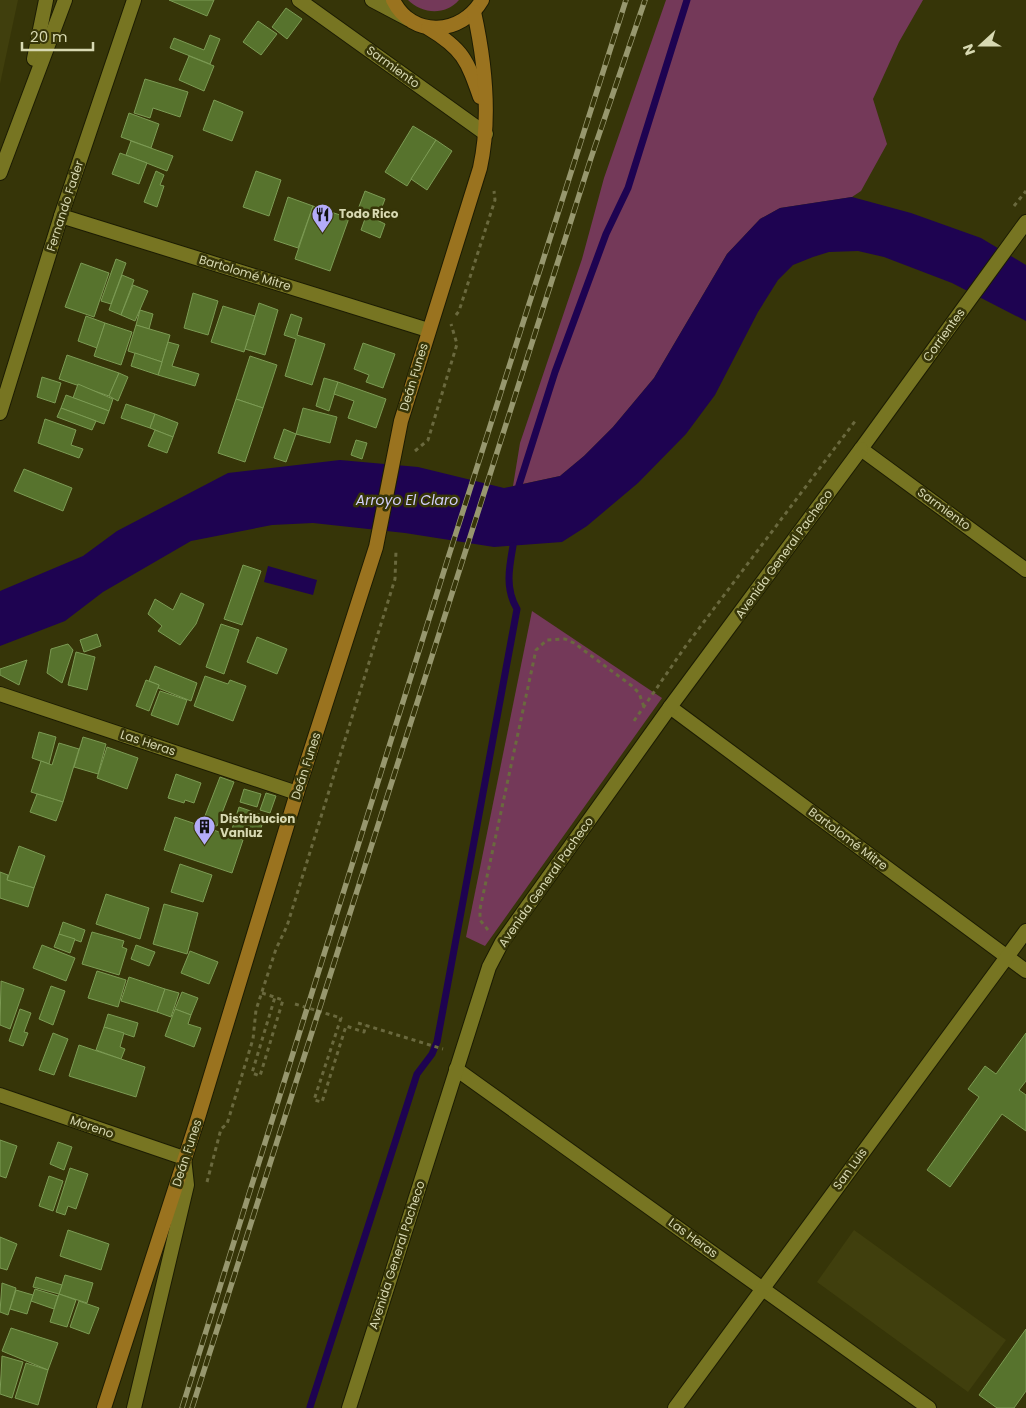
<svg xmlns="http://www.w3.org/2000/svg" width="1026" height="1408" viewBox="0 0 1026 1408" font-family="Poppins,sans-serif">
<style>
.built{fill:#403f0d}
.green{fill:#743959}
.water{fill:#1e0351}
.lines{fill:none;stroke-linecap:round;stroke-linejoin:round}
.stream{stroke:#1e0351;stroke-width:7}
.building{fill:#57732d;stroke:#7c9b54}
.minor-casing{stroke:#1c1c03;stroke-width:16}
.tertiary-casing{stroke:#1c1c03;stroke-width:16}
.secondary-casing{stroke:#1c1c03;stroke-width:16}
.path{stroke:#6a693e;stroke-width:3;stroke-dasharray:4 4;stroke-linecap:butt}
.minor{stroke:#777522;stroke-width:14}
.tertiary{stroke:#777522;stroke-width:14}
.secondary{stroke:#9a731f;stroke-width:14}
.rail-casing{stroke:#97976e;stroke-width:5.5}
.rail{stroke:#363508;stroke-width:4;stroke-dasharray:11;stroke-linecap:butt}
.labels{text-anchor:middle;stroke-width:5;stroke-linejoin:round;paint-order:stroke}
.street-label{font-size:12px;fill:#d8d9b2;stroke:#363508}
.poi-label{font-size:12px;font-weight:bold;fill:#d8d9b2;stroke:#363508;text-anchor:start}
.water-label{font-size:14px;font-style:italic;fill:#d1cefb;stroke:#363508}
</style>
<rect width="100%" height="100%" fill="#363508"/>
<g class="built">
<path d="M0,0H18L0,84Z"/>
<path d="M854,1230L1006,1340L968,1392L817,1282Z"/>
</g>
<g class="green">
<path d="M408,0H459C445,16 422,14 408,0Z"/>
<path d="M666,0H923L899,42L873,99L887,144L861,191L852,197L780,208L760,219L727,254L654,378L613,427L584,456L560,476L513,486L520,443L582,259L604,178Z"/>
<path d="M532,611L662,698L485,946L466,937Z"/>
</g>
<g class="water">
<path d="M852,197L911,213L981,238L1026,265V321L952,283L884,257L858,251L829,252L813,257L793,265L778,280L758,312L715,395L686,434L638,483L587,526L562,542L494,547L405,533L313,523L272,525L191,541L103,592L65,621L0,646V591L83,556L117,531L228,473L340,460L418,467L504,488L560,476L584,456L613,427L654,378L727,254L760,219L780,208Z"/>
<path d="M268,566L317,580L313,595L264,582Z"/>
</g>
<g class="lines">
<g class="stream">
<path d="M519,485L555,372L606,234L628,188L687,0"/>
<path d="M310,1407L417,1074L432,1054L437,1042L517,609C505,589 509,568 513,546"/>
</g>
</g>
<g class="building">
<path d="M169,0H214L207,16Z"/>
<path d="M286,8L302,19L287,39L272,27Z"/>
<path d="M258,21L277,34L261,55L243,42Z"/>
<path d="M210,35L220,39L210,64L170,48L174,38L204,50Z"/>
<path d="M189,56L214,66L204,91L179,80Z"/>
<path d="M145,79L188,92L180,117L153,108L150,118L134,113Z"/>
<path d="M214,100L243,112L232,141L203,130Z"/>
<path d="M129,113L159,124L151,148L121,137Z"/>
<path d="M413,126L436,140L407,186L385,172Z"/>
<path d="M436,140L452,151L427,190L411,179Z"/>
<path d="M131,141L173,156L167,171L126,155Z"/>
<path d="M120,153L147,163L139,184L112,174Z"/>
<path d="M156,171L164,175L160,185L164,186L157,207L144,202Z"/>
<path d="M256,171L281,180L269,216L243,207Z"/>
<path d="M365,191L385,199L377,220L385,224L380,238L361,230L366,216L357,212Z"/>
<path d="M288,197L313,206L298,248L274,240Z"/>
<path d="M313,206L349,218L330,271L295,259Z"/>
<path d="M116,259L126,263L111,304L101,301Z"/>
<path d="M81,263L109,273L94,317L65,307Z"/>
<path d="M122,275L134,280L121,315L109,310Z"/>
<path d="M133,285L148,291L135,321L121,315Z"/>
<path d="M193,293L218,301L208,335L184,328Z"/>
<path d="M259,303L278,310L265,355L245,349Z"/>
<path d="M223,306L255,316L244,352L211,342Z"/>
<path d="M140,310L153,314L149,329L136,325Z"/>
<path d="M291,314L302,318L297,335L325,344L312,385L285,376L296,339L284,335Z"/>
<path d="M86,316L105,323L97,348L78,341Z"/>
<path d="M105,323L132,332L121,365L94,356Z"/>
<path d="M136,325L170,335L162,362L128,351Z"/>
<path d="M168,342L179,345L172,366L199,374L195,386L158,375Z"/>
<path d="M363,343L395,354L383,388L366,382L369,375L354,369Z"/>
<path d="M135,353L162,362L158,375L131,366Z"/>
<path d="M67,355L119,373L109,396L59,379Z"/>
<path d="M250,356L277,365L263,408L236,399Z"/>
<path d="M119,373L128,377L118,401L109,396Z"/>
<path d="M42,377L61,383L55,403L37,397Z"/>
<path d="M324,378L338,382L329,411L316,406Z"/>
<path d="M338,382L386,399L376,428L348,418L354,401L334,394Z"/>
<path d="M78,384L113,399L109,411L73,398Z"/>
<path d="M66,395L109,411L104,424L61,408Z"/>
<path d="M236,399L263,408L245,462L218,453Z"/>
<path d="M126,404L155,414L150,428L121,418Z"/>
<path d="M61,408L96,421L92,430L57,417Z"/>
<path d="M303,408L337,417L330,443L296,434Z"/>
<path d="M155,414L178,423L173,437L150,428Z"/>
<path d="M45,419L76,430L71,445L83,449L79,458L38,443Z"/>
<path d="M284,429L296,434L286,462L274,458Z"/>
<path d="M155,430L173,437L167,453L148,446Z"/>
<path d="M356,440L367,443L362,459L351,455Z"/>
<path d="M24,469L72,488L63,511L14,491Z"/>
<path d="M243,565L261,571L242,625L224,619Z"/>
<path d="M181,593L204,604L196,624L180,645L158,631L162,626L148,614L155,599L173,610Z"/>
<path d="M221,624L239,630L224,674L206,667Z"/>
<path d="M97,634L101,646L84,652L80,640Z"/>
<path d="M257,637L287,649L277,674L247,662Z"/>
<path d="M68,644L73,650L62,683L47,673L51,649Z"/>
<path d="M76,652L95,657L87,690L68,685Z"/>
<path d="M27,660L19,685L0,675V669Z"/>
<path d="M155,666L197,683L191,701L158,688L159,685L149,681Z"/>
<path d="M205,676L228,684L230,680L246,686L233,721L194,706Z"/>
<path d="M146,680L159,685L149,711L136,706Z"/>
<path d="M160,691L187,700L178,725L151,715Z"/>
<path d="M39,732L56,737L49,764L32,758Z"/>
<path d="M83,737L106,744L98,774L74,767Z"/>
<path d="M59,743L79,749L63,802L31,792L41,761L52,765Z"/>
<path d="M107,747L138,758L127,789L97,778Z"/>
<path d="M176,774L201,783L194,803L185,800L184,803L168,798Z"/>
<path d="M220,777L234,782L217,826L203,821Z"/>
<path d="M244,789L261,794L257,807L240,802Z"/>
<path d="M266,793L276,796L270,813L260,810Z"/>
<path d="M37,794L63,802L56,821L30,812Z"/>
<path d="M239,807L265,816L258,837L232,829Z"/>
<path d="M175,817L243,840L232,873L164,850Z"/>
<path d="M19,846L45,856L34,888L7,880Z"/>
<path d="M180,864L212,875L203,902L171,892Z"/>
<path d="M0,872L8,875L7,880L34,888L28,907L0,898Z"/>
<path d="M106,894L149,908L140,939L96,924Z"/>
<path d="M164,904L198,913L187,954L153,944Z"/>
<path d="M63,922L85,930L81,942L59,934Z"/>
<path d="M92,932L124,941L122,947L127,949L119,975L82,964Z"/>
<path d="M59,934L75,939L70,953L54,947Z"/>
<path d="M42,945L75,958L66,981L33,968Z"/>
<path d="M136,945L155,952L149,966L131,959Z"/>
<path d="M190,951L218,962L209,984L181,973Z"/>
<path d="M97,971L126,980L118,1007L88,998Z"/>
<path d="M129,977L165,989L157,1012L121,1001Z"/>
<path d="M1,981L24,989L10,1029L0,1025Z"/>
<path d="M51,986L65,991L53,1025L39,1019Z"/>
<path d="M165,989L179,993L171,1017L157,1012Z"/>
<path d="M182,992L198,998L191,1015L175,1009Z"/>
<path d="M20,1009L31,1013L24,1032L28,1033L23,1046L9,1041Z"/>
<path d="M175,1009L191,1015L188,1024L201,1028L194,1047L165,1036Z"/>
<path d="M108,1014L138,1023L134,1037L104,1027Z"/>
<path d="M104,1027L124,1033L120,1047L125,1049L121,1059L96,1050Z"/>
<path d="M53,1033L68,1039L54,1075L39,1070Z"/>
<path d="M1026,1033V1081L1019,1090L1026,1095V1131L1002,1114L950,1187L927,1170L979,1097L968,1089L985,1066L996,1074Z"/>
<path d="M79,1045L145,1067L136,1097L69,1076Z"/>
<path d="M0,1140L17,1146L6,1178L0,1176Z"/>
<path d="M58,1142L72,1147L64,1170L50,1164Z"/>
<path d="M70,1168L88,1174L76,1209L68,1206L65,1215L56,1212Z"/>
<path d="M49,1176L63,1181L53,1211L39,1206Z"/>
<path d="M68,1230L109,1244L101,1270L60,1256Z"/>
<path d="M0,1237L17,1244L7,1270L0,1268Z"/>
<path d="M65,1275L93,1283L87,1303L59,1294Z"/>
<path d="M36,1277L62,1285L59,1294L33,1287Z"/>
<path d="M2,1283L16,1288L8,1315L0,1312Z"/>
<path d="M35,1289L58,1296L54,1309L31,1301Z"/>
<path d="M16,1290L33,1295L27,1314L10,1309Z"/>
<path d="M59,1294L76,1300L67,1327L50,1322Z"/>
<path d="M79,1301L99,1308L89,1334L70,1327Z"/>
<path d="M11,1328L58,1343L48,1370L2,1351Z"/>
<path d="M1026,1329V1391L1014,1408H997L979,1395Z"/>
<path d="M2,1356L23,1362L12,1398L0,1394Z"/>
<path d="M26,1363L48,1370L38,1405L15,1398Z"/>
</g>
<g class="lines">
<defs>
<g id="minor">
<path d="M299,0L486,134"/>
<path d="M61,216L428,330"/>
<path d="M1026,222L861,449L1026,570"/>
<path d="M0,413L61,216L134,0"/>
<path d="M0,694L297,793"/>
<path d="M670,707L1026,971"/>
<path d="M456,1069L929,1408"/>
<path d="M0,1095L184,1158"/>
<path d="M675,1408L1026,931"/>
</g>
<g id="tertiary">
<path d="M372,0L408,19"/>
<path d="M34,59L46,0"/>
<path d="M0,173L65,0"/>
<path d="M134,1408L187,1185L184,1158"/>
<path d="M349,1408L489,967L502,942L670,707L861,449"/>
</g>
<g id="secondary">
<path d="M393,0C412,39 462,35 482,0"/>
<path d="M428,28C463,49 467,60 480,97"/>
<path d="M104,1408L197,1121L297,793L376,547L401,421L480,168C491,118 485,62 474,12"/>
</g>
</defs>
<use href="#minor" class="minor-casing"/>
<use href="#tertiary" class="tertiary-casing"/>
<use href="#secondary" class="secondary-casing"/>
<g class="path">
<path d="M1014,206L1026,191"/>
<path d="M456,315L459,311L495,200L494,191"/>
<path d="M415,451L428,440L457,344L451,324"/>
<path d="M634,721L685,647L856,420"/>
<path d="M488,930L480,920V909L536,650L547,640L565,639L574,643L632,686L639,693L644,707"/>
<path d="M262,993L283,1000L260,1076L252,1073L275,997"/>
<path d="M295,1004L341,1018L314,1100L322,1102L346,1026L364,1032L366,1025"/>
<path d="M358,1023L443,1049"/>
<path d="M207,1182L221,1129L227,1124L253,1039L256,1010L276,949L287,926L395,579L396,551"/>
</g>
<use href="#minor" class="minor"/>
<use href="#tertiary" class="tertiary"/>
<use href="#secondary" class="secondary"/>
<defs>
<g id="rail">
<path d="M182,1408L449,555L626,0"/>
<path d="M192,1408L591,158L645,0"/>
</g>
</defs>
<use href="#rail" class="rail-casing"/>
<use href="#rail" class="rail"/>
</g>
<defs>
<symbol id="restaurant-pin" viewBox="-11 -11 22 30"><path d="M0 17L-7.5 6A9.5 9.5 0 1 1 7.5 6Z" fill="#b4acf9" stroke="#363508"/><path d="M-5-6h1v4h1v-4h1v4h1v-4h1v5L-1.5 .5V6h-2V.5L-5-1ZM5-6V6H3V1.5H1.5Q1.5-4 5-6Z" fill="#111"/></symbol>
<symbol id="building-pin" viewBox="-11 -11 22 30"><path d="M0 17L-7.5 6A9.5 9.5 0 1 1 7.5 6Z" fill="#b4acf9" stroke="#363508"/><path d="M-4-6H4V6H1V3H-1V6H-4ZM-2.5-4.3h1.7v1.8h-1.7ZM.8-4.3h1.7v1.8H.8ZM-2.5-1h1.7V.8h-1.7ZM.8-1h1.7V.8H.8Z" fill="#111"/></symbol>
</defs>
<g fill-rule="evenodd">
<use href="#restaurant-pin" x="310" y="202" width="25" height="34"/>
<use href="#building-pin" x="192" y="814" width="25" height="34"/>
</g>
<g class="labels">
<g class="street-label">
<text transform="translate(393 67) rotate(36)" y="4">Sarmiento</text>
<text transform="translate(65 206) rotate(-72)" y="4">Fernando Fader</text>
<text transform="translate(245 273) rotate(17)" y="4">Bartolomé Mitre</text>
<text transform="translate(944 335) rotate(-54)" y="4">Corrientes</text>
<text transform="translate(414 377) rotate(-73)" y="4">Deán Funes</text>
<text transform="translate(944 509) rotate(36)" y="4">Sarmiento</text>
<text transform="translate(784 554) rotate(-54)" y="4">Avenida General Pacheco</text>
<text transform="translate(148 743) rotate(18)" y="4">Las Heras</text>
<text transform="translate(306 766) rotate(-72)" y="4">Deán Funes</text>
<text transform="translate(848 839) rotate(37)" y="4">Bartolomé Mitre</text>
<text transform="translate(546 882) rotate(-55)" y="4">Avenida General Pacheco</text>
<text transform="translate(92 1127) rotate(19)" y="4">Moreno</text>
<text transform="translate(187 1153) rotate(-72)" y="4">Deán Funes</text>
<text transform="translate(850 1169) rotate(-54)" y="4">San Luis</text>
<text transform="translate(693 1238) rotate(36)" y="4">Las Heras</text>
<text transform="translate(397 1255) rotate(-72)" y="4">Avenida General Pacheco</text>
</g>
<g class="poi-label">
<text x="339" y="218">Todo Rico</text>
<text x="220" y="823">Distribucion<tspan x="220" dy="14">Vanluz</tspan></text>
</g>
<g class="water-label">
<text x="407" y="505">Arroyo El Claro</text>
</g>
</g>
<g transform="translate(981 45) rotate(249)" stroke="#363508" stroke-width="4" paint-order="stroke">
<path d="M0-4L9 19L0 12L-9 19Z" fill="#d8d9b2"/>
<text y="-8" font-size="14" font-weight="bold" text-anchor="middle" fill="#d8d9b2">N</text>
</g>
<path d="M22 42v8h71v-8" fill="none" stroke="#d8d9b2" stroke-width="2.5"/>
<text x="30" y="42" font-size="15" fill="#d8d9b2" stroke="#363508" stroke-width="4" paint-order="stroke">20 m</text>
</svg>
